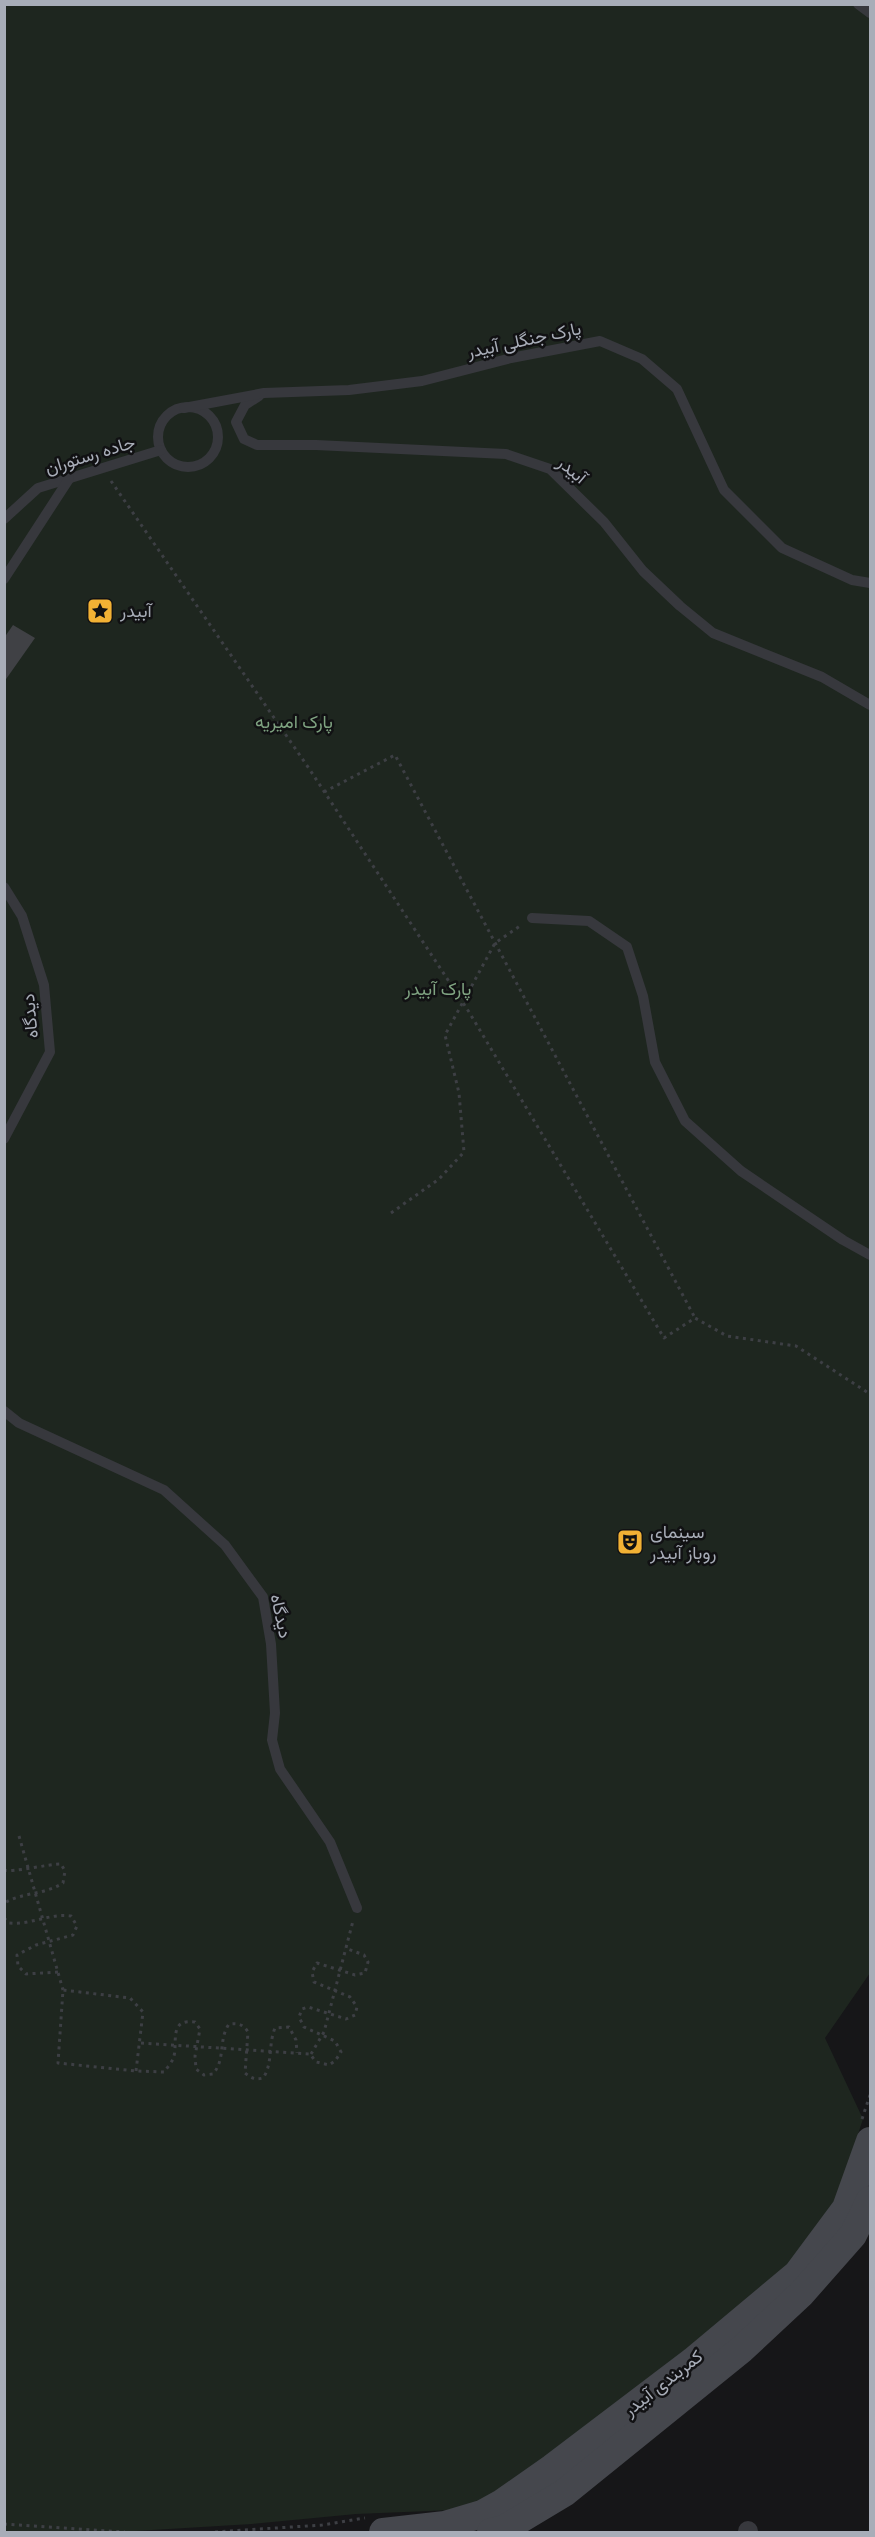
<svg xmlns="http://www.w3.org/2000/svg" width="875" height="2537" viewBox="0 0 875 2537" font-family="Roboto,Vazirmatn,sans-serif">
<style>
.green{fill:#1e261f}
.building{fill:#404145}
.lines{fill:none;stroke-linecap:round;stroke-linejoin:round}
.path{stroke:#3d3f44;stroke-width:3;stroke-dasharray:3 4.5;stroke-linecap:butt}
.service{stroke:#37383d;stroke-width:10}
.minor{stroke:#37383d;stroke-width:20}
.secondary{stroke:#45474d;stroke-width:28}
.labels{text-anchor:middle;stroke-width:5;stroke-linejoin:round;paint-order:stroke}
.street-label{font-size:18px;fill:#a8adb8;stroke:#111113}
.poi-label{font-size:18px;fill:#a8adb8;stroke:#111113;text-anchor:start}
.park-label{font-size:18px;fill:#7fa381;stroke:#111113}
</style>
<rect width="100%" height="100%" fill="#161618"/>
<path class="green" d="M5,5H870V1973L825,2038L863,2119L821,2246L478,2509L356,2514L252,2524L119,2532H5Z"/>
<path class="building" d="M13,625L35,638L4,682V638Z"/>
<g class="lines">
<g class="path">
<path d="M111,481L310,770L469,1012L664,1338L695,1318L727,1336L796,1346L870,1394"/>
<path d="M324,792L395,755L695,1318"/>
<path d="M391,1213L439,1179L464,1152L459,1093L445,1035L495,943L520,926"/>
<path d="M19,1836L63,1990"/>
<path d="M4,1870C12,1873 48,1864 61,1864L65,1871L63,1883C44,1895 23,1892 4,1903"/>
<path d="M4,1918L9,1923C31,1925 50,1913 71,1916L77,1926L73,1935L36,1945L17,1955L18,1966L26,1974L58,1972"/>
<path d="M141,2043L310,2054L316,2062L329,2065L335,2061L341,2052L335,2041L304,2027L299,2017L302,2009L308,2007L346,2019L355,2015L357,2007L350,1997L314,1982L312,1972L317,1963L355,1975L365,1973L368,1962L364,1955L345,1948"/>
<path d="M311,2054L324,2032L353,1921"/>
<path d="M136,2071L143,2012L130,1998L63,1990L58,2063L136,2071L164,2072C167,2068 171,2063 173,2059C179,2045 167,2018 195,2022L200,2029L195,2056L196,2069L204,2075L213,2074C226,2059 218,2040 229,2024C238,2023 243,2024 248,2032L245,2073C251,2078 255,2080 263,2078C273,2064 268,2045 275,2028L289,2027L296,2040L297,2053"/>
<path d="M862,2119L870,2095"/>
<path d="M4,2524L125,2532"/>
<path d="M215,2532L322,2525L365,2518"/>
</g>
<g class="service">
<path d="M858,4L870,13"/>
<path d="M259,396L245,405L236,422L244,439L257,445H316L506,454L550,469L604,522L643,571L680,606L713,633L822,677L870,705"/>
<circle cx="188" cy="437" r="30"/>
<path d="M184,408L264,393L349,390L422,381L511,358L600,341L642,359L677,389L724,490L782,548L852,580L870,583"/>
<path d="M4,519L38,488L161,450"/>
<path d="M4,579L69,479"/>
<path d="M4,887L22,916L44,985L50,1052L4,1139"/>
<path d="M532,918L589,921L627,947L643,996L655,1062L685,1121L741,1171L843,1240L870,1255"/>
<path d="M4,1411L19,1423L164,1490L225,1545L263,1597L271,1644L275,1713L272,1740L280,1769L330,1842L357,1908"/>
</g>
<path class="minor" d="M748,2532V2531"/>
<g class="secondary">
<path d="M383,2532L445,2525L482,2514L502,2503L552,2468L693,2361L797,2274L846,2208L870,2141"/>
<path d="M491,2532L504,2529L564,2493L742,2349L801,2294L853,2235L870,2200"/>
</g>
</g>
<defs>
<symbol id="sight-square" viewBox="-11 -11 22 22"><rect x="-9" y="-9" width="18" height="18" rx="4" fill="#f2b134" stroke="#111113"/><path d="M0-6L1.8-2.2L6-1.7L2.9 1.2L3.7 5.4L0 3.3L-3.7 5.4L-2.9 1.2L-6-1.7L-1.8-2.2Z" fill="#111"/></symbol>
<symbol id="theatre-square" viewBox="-11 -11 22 22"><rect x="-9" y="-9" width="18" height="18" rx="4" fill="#f2b134" stroke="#111113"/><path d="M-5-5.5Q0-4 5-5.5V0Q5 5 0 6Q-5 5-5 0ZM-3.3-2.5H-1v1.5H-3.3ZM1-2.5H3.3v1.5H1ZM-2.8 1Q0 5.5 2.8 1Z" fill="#111"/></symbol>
</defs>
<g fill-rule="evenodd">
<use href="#sight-square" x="85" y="596" width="30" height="30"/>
<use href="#theatre-square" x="615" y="1527" width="30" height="30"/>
</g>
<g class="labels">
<g class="street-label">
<text transform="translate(524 340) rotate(-12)" y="6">پارک جنگلی آبیدر</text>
<text transform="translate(90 455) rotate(-17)" y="6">جاده رستوران</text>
<text transform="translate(572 470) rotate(40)" y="6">آبیدر</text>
<text transform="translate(30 1016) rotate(-95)" y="6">دیدگاه</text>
<text transform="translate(281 1616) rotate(78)" y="6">دیدگاه</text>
<text transform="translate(663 2383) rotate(-38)" y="6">کمربندی آبیدر</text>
</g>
<g class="poi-label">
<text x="120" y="617">آبیدر</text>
<text x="650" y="1538">سینمای<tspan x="650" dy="21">روباز آبیدر</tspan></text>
</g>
<g class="park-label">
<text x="294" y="728">پارک امیریه</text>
<text x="438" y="995">پارک آبیدر</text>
</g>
</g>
<rect width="875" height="2537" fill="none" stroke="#a8adb8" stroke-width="12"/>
</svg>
